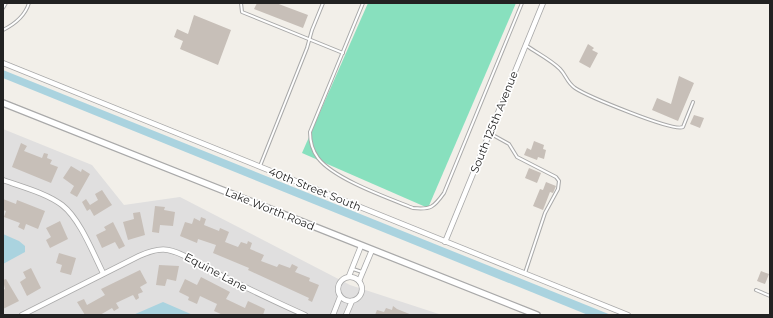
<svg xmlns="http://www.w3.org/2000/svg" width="773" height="318" viewBox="0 0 773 318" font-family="Montserrat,sans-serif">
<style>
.residential{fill:#e0dfdf}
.pitch{fill:#88e0be}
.water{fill:#aad3df}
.building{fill:#c7bfb8}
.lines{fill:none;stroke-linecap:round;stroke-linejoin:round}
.service-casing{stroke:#a9a9a9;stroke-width:4}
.minor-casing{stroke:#a9a9a9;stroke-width:6}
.tertiary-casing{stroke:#a9a9a9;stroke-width:8}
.service{stroke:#fff;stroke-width:2}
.minor{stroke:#fff;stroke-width:4.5}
.tertiary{stroke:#fff;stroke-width:5.5}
.labels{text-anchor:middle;stroke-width:3.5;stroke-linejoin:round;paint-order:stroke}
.street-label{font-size:11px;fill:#222;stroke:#fff}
</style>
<rect width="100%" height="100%" fill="#f2efe9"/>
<path class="residential" d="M3,129L92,165L124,205L180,197L350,285L442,315H3Z"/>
<path class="pitch" d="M368,3H516L428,208L302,153Z"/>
<g class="water">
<path d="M3,70L611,315H588L3,78Z"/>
<path d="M3,234L19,241L25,246V252L3,264Z"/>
<path d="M163,302L193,315H133Z"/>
</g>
<g class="building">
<path d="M257,3H276L308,15L303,28L254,9Z"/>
<path d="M194,15L231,30L218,65L180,49L183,41L174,37L177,29L188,34Z"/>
<path d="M588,44L594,48L592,50L598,53L590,68L579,62Z"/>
<path d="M679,76L694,83L678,121L652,110L657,98L671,104Z"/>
<path d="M694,115L704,118L700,128L690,124Z"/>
<path d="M534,141L544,145L543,149L546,150L544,159L538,157L537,160L524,155L527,148L531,150Z"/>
<path d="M21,143L27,146L24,151L42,158L44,153L48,154L47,158L52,160L50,164L58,167L51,183L12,167Z"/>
<path d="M71,166L81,172L82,169L90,174L77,197L70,193L74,186L63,178Z"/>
<path d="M529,168L541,173L537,183L525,178Z"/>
<path d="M546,182L556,186L553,193L550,192L543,210L533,206L540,189L543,190Z"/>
<path d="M102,190L112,205L94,216L90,209L87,211L82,202L86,199L90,205L98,200L95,194Z"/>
<path d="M3,199L16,204L17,200L45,211L38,229L26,224L24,230L18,227L20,223L4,217L6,211L3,210Z"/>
<path d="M155,206L165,207L164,210L175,212L173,226L160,225L159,233L152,232Z"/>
<path d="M140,212L145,235L128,240L123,222L134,219L133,213Z"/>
<path d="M201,217L206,219L204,225L219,231L220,228L229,232L225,242L238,247L241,242L247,244L248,241L252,243L250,249L264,255L261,261L277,267L279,264L290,268L292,264L298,267L295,272L310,278L309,281L319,285L312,302L308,300L309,298L248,270L249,268L213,253L216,245L198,239L197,243L180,236L185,222L192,224L194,218L200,221Z"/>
<path d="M60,221L68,239L50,248L46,240L51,237L46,228Z"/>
<path d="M113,222L125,246L119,249L115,242L102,248L96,235L106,230L104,227Z"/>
<path d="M59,253L76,258L71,275L60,272L62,265L56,263Z"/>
<path d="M159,265L179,266L176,281L167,279L165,286L156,285Z"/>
<path d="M31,268L41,288L27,296L20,282L26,278L23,272Z"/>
<path d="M140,270L147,283L140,287L143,292L138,294L139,298L136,300L133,295L116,303L119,308L114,311L112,308L100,315H85L77,302L84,299L87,305L105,295L101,289Z"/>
<path d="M761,271L769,274L765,284L757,281Z"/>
<path d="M201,277L230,292L226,299L245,308L248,301L265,309L263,315H223L214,311L217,304L200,296L197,304L188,300L189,297L179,292L185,279L197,285Z"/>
<path d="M6,279L19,301L3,309V290L5,289L3,280Z"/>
<path d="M393,306L397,309L412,315H375L377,310L384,312L386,308L392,310Z"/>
</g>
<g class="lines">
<defs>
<g id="service">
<path d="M241,3L242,12L343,53"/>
<path d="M363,3L310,132C310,142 312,150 318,158C334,179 388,198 413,208C431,210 434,207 444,193L522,3"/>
<path d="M3,8L6,3"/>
<path d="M3,30C15,24 25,16 29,3"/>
<path d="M527,46C537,53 551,60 560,69C566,75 567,83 575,88C587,96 673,132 683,127L693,102"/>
<path d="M491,134L509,144L517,157L556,177L559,181L558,189L545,213L525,273"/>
<path d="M260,166L307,48L312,30L323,3"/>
<path d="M353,269L362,272"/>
<path d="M756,290L770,296"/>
</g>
<g id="minor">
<path d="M3,63L628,315"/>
<path d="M3,180C22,187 46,193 62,205C80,219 93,253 103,273"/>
<path d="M445,242L543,3"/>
<path d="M349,276L361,246"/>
<circle cx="350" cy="289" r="12"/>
<path d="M359,281L372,250"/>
<path d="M22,315L139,256C148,252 158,248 168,250C184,253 196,263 210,270C241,285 273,301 305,315"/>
<path d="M333,315L340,297"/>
<path d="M346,315L352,301"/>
</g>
<path id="tertiary" d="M3,103L537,315"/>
</defs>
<use href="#service" class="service-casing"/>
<use href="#minor" class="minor-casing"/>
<use href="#tertiary" class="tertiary-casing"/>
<use href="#service" class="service"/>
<use href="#minor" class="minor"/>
<use href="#tertiary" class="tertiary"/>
</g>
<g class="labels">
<g class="street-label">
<text transform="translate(494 122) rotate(-68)" y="4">South 125th Avenue</text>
<text transform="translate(315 189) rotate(22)" y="4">40th Street South</text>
<text transform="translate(270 209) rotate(22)" y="4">Lake Worth Road</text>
<text transform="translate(216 272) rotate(28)" y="4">Equine Lane</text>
</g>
</g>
<rect width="773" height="318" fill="none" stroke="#222222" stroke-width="8"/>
</svg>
